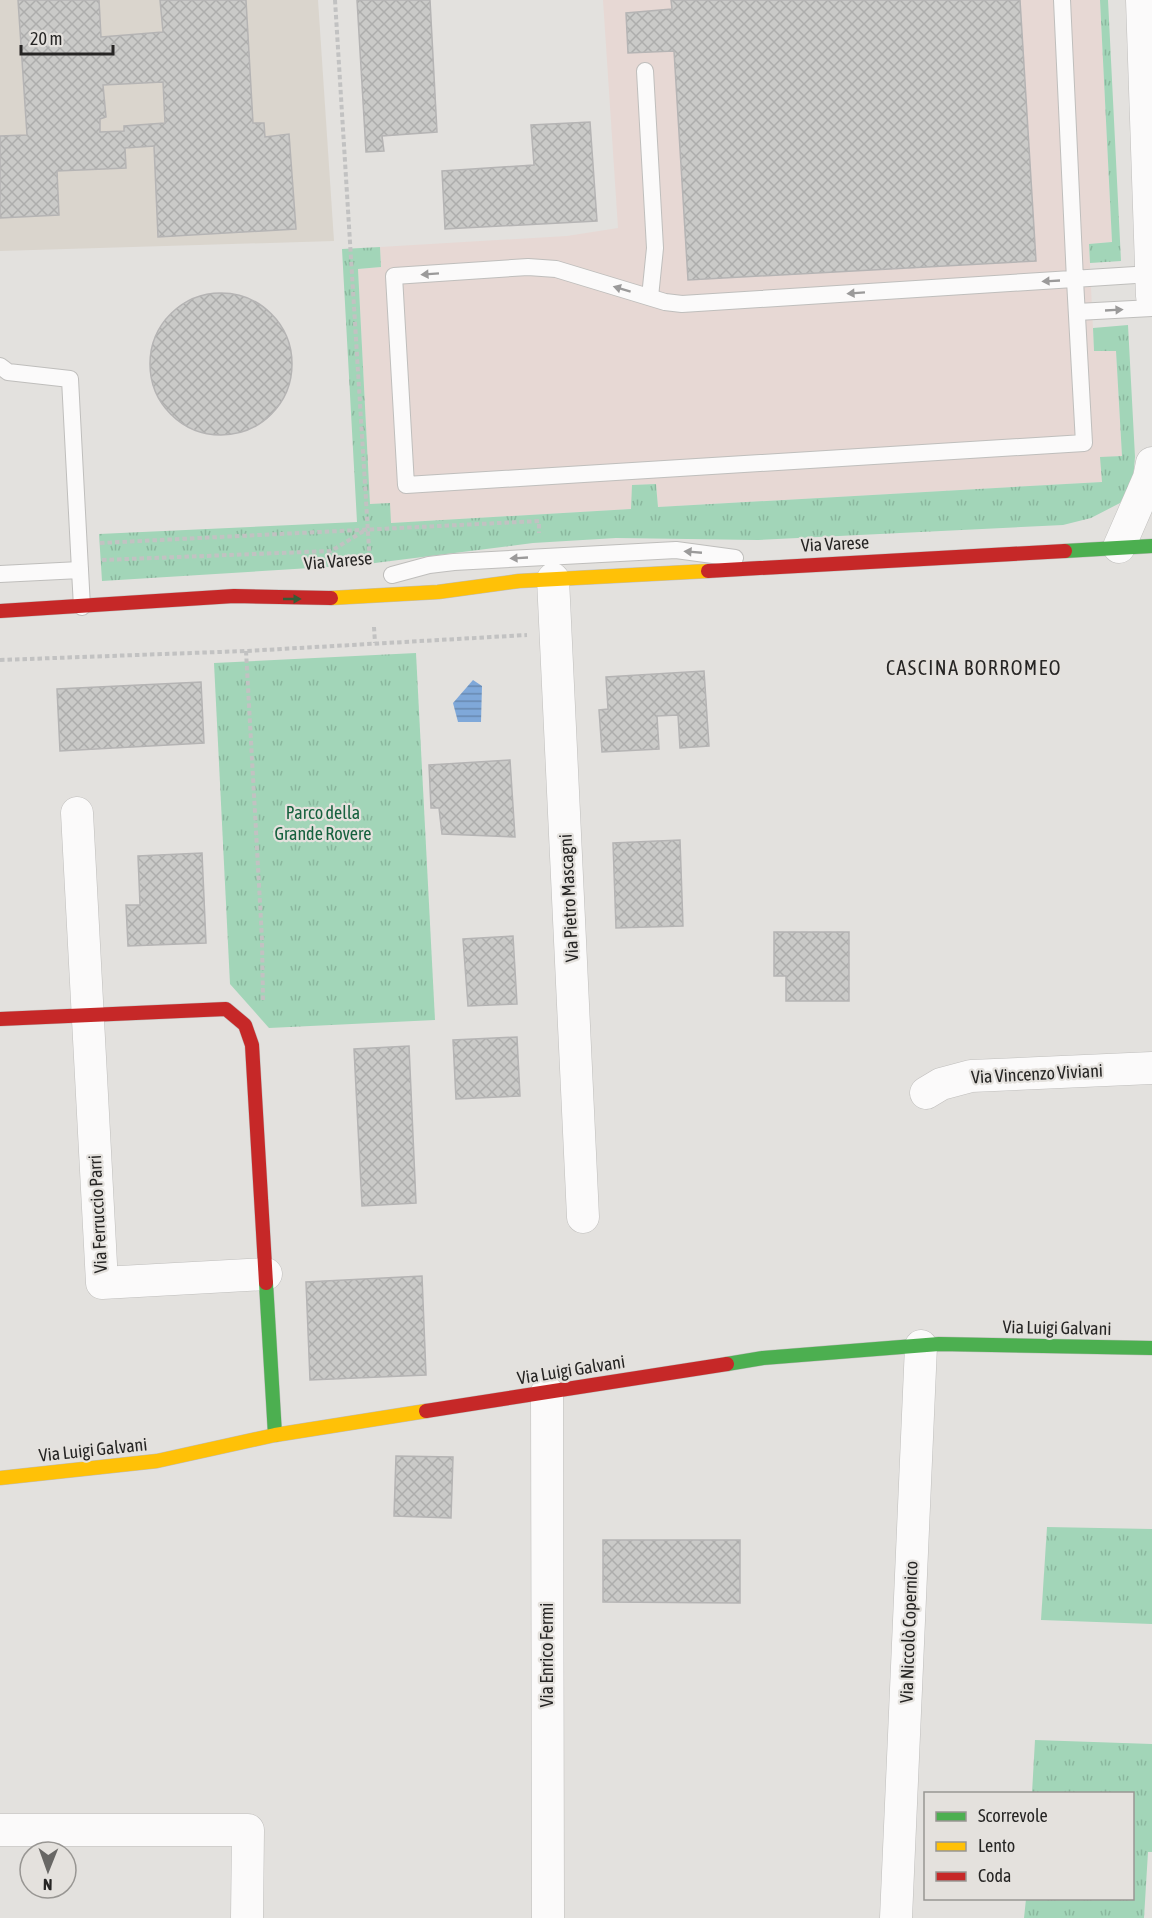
<svg xmlns="http://www.w3.org/2000/svg" width="1152" height="1918" viewBox="0 0 1152 1918" font-family="'Asap Condensed',sans-serif">
<style>
.commercial{fill:#e7d8d4}
.built{fill:#dad5cd}
.grass{fill:url(#grass-tufts)}
.water{fill:url(#water-rules)}
.building{fill:url(#building-cross-hatch);stroke:#b5b4b4;stroke-width:1.5;fill-rule:evenodd}
.lines{fill:none;stroke-linecap:round;stroke-linejoin:round}
.lane-casing{stroke:#bfbebc;stroke-width:18}
.street-casing{stroke:#bfbebc;stroke-width:33}
.fast-casing{stroke:#bfbebc;stroke-width:15}
.slow-casing{stroke:#bfbebc;stroke-width:15}
.jam-casing{stroke:#bfbebc;stroke-width:15}
.path{stroke:#c2c2c2;stroke-width:4;stroke-dasharray:4.5 3;stroke-linecap:butt}
.lane{stroke:#fbfafa;stroke-width:16}
.street{stroke:#fbfafa;stroke-width:32}
.fast{stroke:#4caf50;stroke-width:14}
.slow{stroke:#ffc107;stroke-width:14}
.jam{stroke:#c62828;stroke-width:14}
.oneway{fill:#9b9a9a}
.oneway2{fill:#355c36}
.labels{text-anchor:middle;stroke-width:4.5;stroke-linejoin:round;paint-order:stroke}
.street-label{font-size:18px;fill:#262524;stroke:#e4e1dd}
.park-label{font-size:18px;fill:#16613e;stroke:#e4e1dd}
.neighbourhood-label{font-size:20px;letter-spacing:1.5px;fill:#262524;stroke:#e4e1dd}
</style>
<defs>
<pattern id="grass-tufts" width="24" height="20" patternUnits="userSpaceOnUse" patternTransform="scale(1.5)"><rect width="24" height="20" fill="#a2d5b8"/><path d="M3 7l-1-3M5 7V3M7 7l1-3M15 17l-1-3M17 17v-4M19 17l1-3" fill="none" stroke="#8bb79e"/></pattern>
<pattern id="water-rules" width="6" height="5" patternUnits="userSpaceOnUse" patternTransform="scale(1.5)"><rect width="6" height="5" fill="#7fa8d9"/><path d="M0 2.5h6" fill="none" stroke="#6889b0"/></pattern>
<pattern id="building-cross-hatch" width="8" height="8" patternUnits="userSpaceOnUse" patternTransform="scale(1.5)"><rect width="8" height="8" fill="#cacac8"/><path d="M0 0l8 8M0 8l8-8" fill="none" stroke="#adadac"/></pattern>
</defs>
<rect width="100%" height="100%" fill="#e3e1de"/>
<path class="commercial" d="M603,0H1100L1112,242L1089,244L1094,351H1116L1122,456L1101,458L1102,482L658,507L656,484L632,485V509L391,523L370,505L358,269L381,267L380,247L567,236L618,228Z"/>
<path class="built" d="M0,0H318L334,241L0,251Z"/>
<g class="grass">
<path d="M1100,0H1108L1121,261L1090,263L1089,244L1112,242Z"/>
<path d="M380,247L381,267L358,269L370,504L390,503L391,523L631,509L632,485L656,484L658,507L1102,482L1100,457L1122,456L1116,351H1094L1093,328L1128,325L1135,457L1133,480L1120,503L1091,518L1063,525L758,540L616,538L533,543L359,565L102,581L99,534L357,522L342,249Z"/>
<path d="M416,653L435,1020L269,1028L230,984L214,663Z"/>
<path d="M1047,1527L1152,1529V1624L1041,1620Z"/>
<path d="M1035,1740L1152,1744V1852H1148L1144,1918H1024L1026,1899L1132,1898V1794L1032,1793Z"/>
</g>
<path class="water" d="M473,680L482,686L481,722H458L453,703Z"/>
<g class="building">
<path d="M18,0H99L101,37L163,32L160,0H246L253,123H264L265,137L289,134L296,229L158,237L154,146L125,148L126,168L57,171L59,215L0,218V136L27,135ZM163,82L165,123L124,126V131L100,132V119L106,117L103,85Z"/>
<path d="M357,0H430L437,132L382,136L384,151L366,152Z"/>
<path d="M671,0H1020L1036,261L688,280L674,51L628,53L626,13L672,9Z"/>
<path d="M590,122L597,221L445,229L442,171L534,165L531,125Z"/>
<circle cx="221" cy="364" r="71"/>
<path d="M704,671L709,746L680,748L678,715L657,716L659,749L602,752L599,710L608,709L606,677Z"/>
<path d="M201,682L204,743L60,751L57,689Z"/>
<path d="M510,760L515,837L442,834L439,808H431L429,765Z"/>
<path d="M680,840L683,926L616,928L613,843Z"/>
<path d="M202,853L206,943L128,946L126,905H140L138,856Z"/>
<path d="M774,932H849V1001H786V976H774Z"/>
<path d="M513,936L517,1004L468,1006L463,939Z"/>
<path d="M517,1037L520,1096L456,1099L453,1040Z"/>
<path d="M409,1046L416,1203L362,1206L354,1049Z"/>
<path d="M422,1276L426,1375L310,1380L306,1282Z"/>
<path d="M396,1456L453,1457L451,1518L394,1516Z"/>
<path d="M603,1540H740V1603L603,1602Z"/>
</g>
<g class="lines">
<defs>
<g id="lane">
<path d="M1062,0L1075,280L1084,443L406,485L394,276L528,267L556,269L665,302L682,304L1151,274"/>
<path d="M645,71L655,248L650,297"/>
<path d="M1077,312L1152,308"/>
<path d="M0,366L8,372L70,379L80,570"/>
<path d="M0,574L80,570L82,607"/>
<path d="M392,575L429,565L454,562L676,550L735,558"/>
</g>
<g id="street">
<path d="M1142,0L1152,296"/>
<path d="M1119,547L1149,478L1152,463"/>
<path d="M553,579L583,1217"/>
<path d="M77,813L102,1283L266,1274"/>
<path d="M926,1093L941,1084L971,1076L1152,1068"/>
<path d="M547,1392L548,1918"/>
<path d="M0,1830H248L247,1918"/>
<path d="M896,1918L921,1346"/>
</g>
<g id="fast">
<path d="M1065,551L1152,546"/>
<path d="M266,1283L275,1435"/>
<path d="M727,1364L763,1358L939,1344L1152,1348"/>
</g>
<g id="slow">
<path d="M331,598L438,592L519,581L708,571"/>
<path d="M0,1478L157,1461L275,1435L426,1411"/>
</g>
<g id="jam">
<path d="M708,571L1065,551"/>
<path d="M0,611L234,596L331,598"/>
<path d="M0,1019L226,1009L245,1025L252,1045L266,1283"/>
<path d="M426,1411L727,1364"/>
</g>
</defs>
<use href="#lane" class="lane-casing"/>
<use href="#street" class="street-casing"/>
<use href="#fast" class="fast-casing"/>
<use href="#slow" class="slow-casing"/>
<use href="#jam" class="jam-casing"/>
<g class="path">
<path d="M335,0L370,565"/>
<path d="M100,543L539,521V533"/>
<path d="M102,560L331,551L367,529"/>
<path d="M374,627L375,643"/>
<path d="M246,651L262,939L263,1000"/>
<path d="M0,660L246,651L527,635"/>
</g>
<use href="#lane" class="lane"/>
<use href="#street" class="street"/>
<use href="#fast" class="fast"/>
<use href="#slow" class="slow"/>
<use href="#jam" class="jam"/>
</g>
<defs><path id="oneway-solid" d="M-6-.8H1V-3.2L6.5 0L1 3.2V.8H-6Z" transform="scale(1.5)"/></defs>
<g class="oneway">
<use href="#oneway-solid" transform="translate(430 274) rotate(176)"/>
<use href="#oneway-solid" transform="translate(1051 281) rotate(177)"/>
<use href="#oneway-solid" transform="translate(622 289) rotate(-163)"/>
<use href="#oneway-solid" transform="translate(856 293) rotate(176)"/>
<use href="#oneway-solid" transform="translate(1114 310) rotate(-3)"/>
<use href="#oneway-solid" transform="translate(693 552) rotate(-175)"/>
<use href="#oneway-solid" transform="translate(519 558) rotate(177)"/>
</g>
<use class="oneway2" href="#oneway-solid" transform="translate(292 599)"/>
<g class="labels">
<g class="street-label">
<text transform="translate(835 544) rotate(-3)" y="6">Via Varese</text>
<text transform="translate(338 561) rotate(-5)" y="6">Via Varese</text>
<text transform="translate(569 898) rotate(-93)" y="6">Via Pietro Mascagni</text>
<text transform="translate(1037 1074) rotate(-3)" y="6">Via Vincenzo Viviani</text>
<text transform="translate(98 1214) rotate(-93)" y="6">Via Ferruccio Parri</text>
<text transform="translate(1057 1328) rotate(1)" y="6">Via Luigi Galvani</text>
<text transform="translate(571 1370) rotate(-9)" y="6">Via Luigi Galvani</text>
<text transform="translate(93 1450) rotate(-6)" y="6">Via Luigi Galvani</text>
<text transform="translate(909 1632) rotate(-88)" y="6">Via Niccolò Copernico</text>
<text transform="translate(547 1655) rotate(-90)" y="6">Via Enrico Fermi</text>
</g>
<g class="park-label">
<text x="323" y="819">Parco della<tspan x="323" dy="21">Grande Rovere</tspan></text>
</g>
<g class="neighbourhood-label">
<text x="974" y="675">CASCINA BORROMEO</text>
</g>
</g>
<rect x="924" y="1792" width="210" height="108" fill="#e4e1dd" stroke="#989693" stroke-width="1.5"/>
<rect x="936" y="1812" width="30" height="9" fill="#4caf50" stroke="#989693" stroke-width="1.5"/>
<text x="978" y="1822" font-size="18" fill="#262524">Scorrevole</text>
<rect x="936" y="1842" width="30" height="9" fill="#ffc107" stroke="#989693" stroke-width="1.5"/>
<text x="978" y="1852" font-size="18" fill="#262524">Lento</text>
<rect x="936" y="1872" width="30" height="9" fill="#c62828" stroke="#989693" stroke-width="1.5"/>
<text x="978" y="1882" font-size="18" fill="#262524">Coda</text>
<g transform="translate(48 1870) rotate(181)"><circle r="28" fill="#e4e1dd" stroke="#989693" stroke-width="1.5"/>
<path d="M0-4.5L10 22L0 15L-10 22Z" fill="#686765"/>
<text y="-9" font-size="16" font-weight="bold" text-anchor="middle" fill="#262524">N</text>
</g>
<path d="M21 45v9h92v-9" fill="none" stroke="#262524" stroke-width="3"/>
<text x="30" y="45" font-size="18" fill="#262524" stroke="#e4e1dd" stroke-width="4.5" paint-order="stroke">20 m</text>
</svg>
